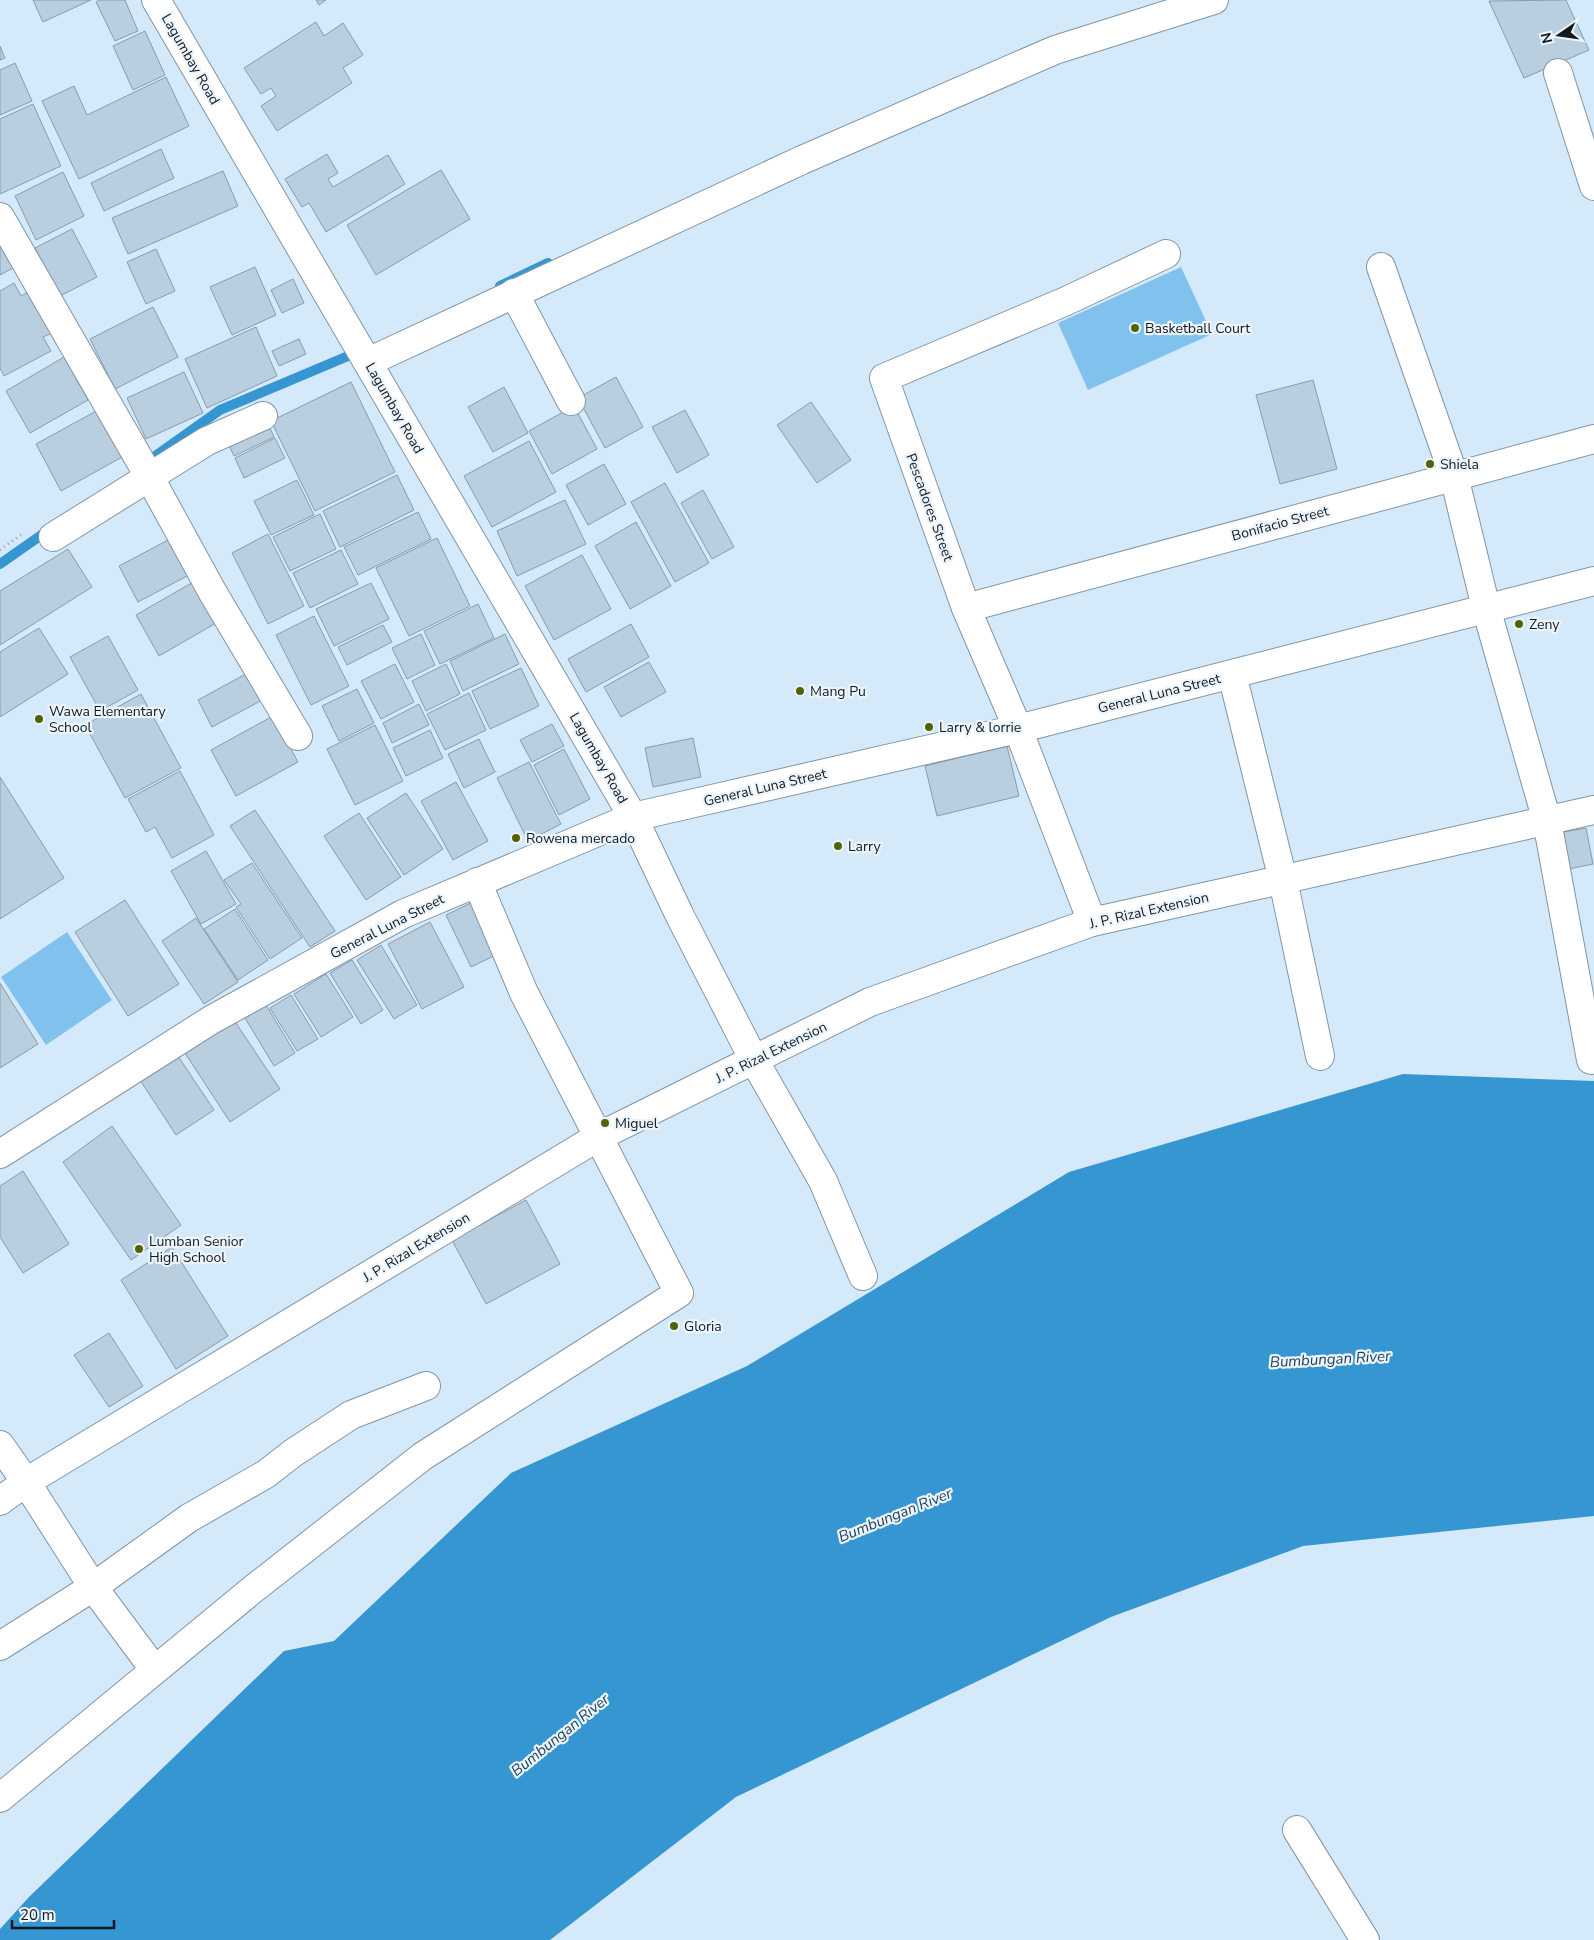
<svg xmlns="http://www.w3.org/2000/svg" width="1594" height="1940" viewBox="0 0 1594 1940" font-family="'Nunito Sans',sans-serif">
<style>
.green{fill:#80c1ee}
.water{fill:#3696d2}
.lines{fill:none;stroke-linecap:round;stroke-linejoin:round}
.stream{stroke:#3696d2;stroke-width:10}
.building{fill:#b9cede;stroke:#879bab}
.minor-casing{stroke:#8195a5;stroke-width:30}
.path{stroke:#94a5b2;stroke-width:3;stroke-dasharray:1 4;stroke-linecap:butt}
.minor{stroke:#fff;stroke-width:28}
.poi-dot{fill:#536206;stroke:#ecf5fb;stroke-width:2}
.labels{text-anchor:middle;stroke-width:4.5;stroke-linejoin:round;paint-order:stroke}
.street-label{font-size:14px;fill:#121a20;stroke:#ecf5fb}
.poi-label{font-size:14px;fill:#121a20;stroke:#ecf5fb;text-anchor:start}
.water-label{font-size:15px;font-style:italic;fill:#1c435c;stroke:#ecf5fb}
</style>
<rect width="100%" height="100%" fill="#d4eafa"/>
<g class="green">
<path d="M1181,267L1212,334L1088,390L1058,323Z"/>
<path d="M67,932L112,1000L46,1045L1,977Z"/>
</g>
<path class="water" d="M1403,1074L1594,1081V1516L1303,1546L1111,1617L736,1797L550,1940H0V1929L29,1897L284,1651L334,1641L511,1473L747,1366L1069,1172Z"/>
<g class="lines">
<g class="stream">
<path d="M500,286L548,263"/>
<path d="M144,464L220,410L360,351"/>
<path d="M0,564L50,529"/>
</g>
</g>
<g class="building">
<path d="M33,0H91L43,22Z"/>
<path d="M99,0H125L138,31L115,41L96,2Z"/>
<path d="M316,0H326L319,5Z"/>
<path d="M1566,0L1589,50L1524,78L1489,1Z"/>
<path d="M316,22L324,36L343,23L363,55L343,68L352,83L277,131L261,106L276,96L271,88L261,94L244,68Z"/>
<path d="M145,31L165,75L133,90L113,46Z"/>
<path d="M0,46L5,58L0,60Z"/>
<path d="M15,63L32,101L0,115V70Z"/>
<path d="M166,77L189,126L79,179L42,101L74,86L87,115Z"/>
<path d="M33,104L61,166L0,194V119Z"/>
<path d="M161,149L174,178L104,211L91,183Z"/>
<path d="M327,154L338,173L328,179L333,187L388,155L405,184L326,232L309,203L302,207L285,179Z"/>
<path d="M441,170L470,219L376,275L347,225Z"/>
<path d="M223,171L238,206L128,254L112,218Z"/>
<path d="M63,172L84,216L36,240L15,196Z"/>
<path d="M72,229L97,277L60,296L35,248Z"/>
<path d="M0,245L13,268L0,275Z"/>
<path d="M156,249L175,291L146,304L127,262Z"/>
<path d="M255,267L276,315L232,335L210,287Z"/>
<path d="M293,279L304,303L282,313L271,290Z"/>
<path d="M14,283L21,296L30,291L52,333L43,337L51,351L4,376L0,368V291Z"/>
<path d="M153,307L178,357L115,389L90,339Z"/>
<path d="M256,327L277,376L207,408L185,359Z"/>
<path d="M299,339L306,354L279,366L272,351Z"/>
<path d="M64,357L88,400L30,433L6,391Z"/>
<path d="M184,372L203,413L146,439L127,398Z"/>
<path d="M616,377L643,427L605,448L578,398Z"/>
<path d="M1313,380L1337,469L1280,484L1256,395Z"/>
<path d="M351,382L395,472L315,511L271,421Z"/>
<path d="M504,387L528,433L493,452L468,407Z"/>
<path d="M811,402L851,460L817,483L777,425Z"/>
<path d="M574,406L597,449L552,474L529,431Z"/>
<path d="M98,410L124,456L61,491L36,444Z"/>
<path d="M685,410L709,455L677,473L652,427Z"/>
<path d="M266,419L274,437L234,456L226,439Z"/>
<path d="M275,438L285,458L244,478L235,458Z"/>
<path d="M529,441L556,492L492,527L464,476Z"/>
<path d="M604,464L626,504L588,525L566,485Z"/>
<path d="M397,475L414,510L340,547L323,511Z"/>
<path d="M297,480L314,515L271,535L254,501Z"/>
<path d="M665,483L709,563L675,582L631,502Z"/>
<path d="M703,490L734,547L712,559L681,503Z"/>
<path d="M565,500L586,544L517,576L497,531Z"/>
<path d="M418,512L431,539L358,575L344,547Z"/>
<path d="M320,514L336,549L290,571L273,537Z"/>
<path d="M636,522L671,586L630,609L595,546Z"/>
<path d="M268,534L304,606L268,624L232,553Z"/>
<path d="M437,538L470,606L409,636L376,568Z"/>
<path d="M170,539L189,575L138,602L119,566Z"/>
<path d="M68,549L92,587L0,645V591Z"/>
<path d="M341,550L358,584L310,608L293,573Z"/>
<path d="M582,555L611,609L554,640L525,586Z"/>
<path d="M195,581L218,622L159,656L136,615Z"/>
<path d="M371,583L389,619L334,646L316,609Z"/>
<path d="M478,604L494,638L440,664L424,631Z"/>
<path d="M314,616L349,686L311,705L276,635Z"/>
<path d="M631,624L649,657L586,692L568,659Z"/>
<path d="M383,625L392,642L347,665L338,647Z"/>
<path d="M39,628L68,674L0,717V652Z"/>
<path d="M421,634L435,665L407,679L392,648Z"/>
<path d="M505,634L519,664L463,691L450,661Z"/>
<path d="M108,636L138,690L100,711L70,657Z"/>
<path d="M649,662L666,692L621,717L604,687Z"/>
<path d="M395,664L414,702L381,719L361,681Z"/>
<path d="M446,664L460,694L426,711L412,681Z"/>
<path d="M521,668L539,706L490,729L472,691Z"/>
<path d="M253,670L268,697L212,727L198,700Z"/>
<path d="M357,689L374,723L339,741L322,706Z"/>
<path d="M469,693L486,730L445,750L427,714Z"/>
<path d="M141,694L181,768L125,798L85,725Z"/>
<path d="M419,704L429,725L392,743L383,723Z"/>
<path d="M273,716L298,762L236,796L211,750Z"/>
<path d="M552,724L564,746L532,762L520,740Z"/>
<path d="M375,725L403,781L355,805L327,749Z"/>
<path d="M430,730L443,758L406,776L393,748Z"/>
<path d="M693,738L701,777L653,787L645,748Z"/>
<path d="M479,739L495,772L464,788L448,754Z"/>
<path d="M1007,746L1019,796L937,816L925,766Z"/>
<path d="M564,749L590,799L559,815L534,765Z"/>
<path d="M529,762L561,824L528,841L497,778Z"/>
<path d="M180,771L214,835L172,858L155,827L146,832L128,799Z"/>
<path d="M0,777L64,878L0,919Z"/>
<path d="M456,782L488,841L453,860L421,801Z"/>
<path d="M406,793L443,849L404,875L367,818Z"/>
<path d="M255,810L335,931L310,947L230,826Z"/>
<path d="M359,813L401,877L366,900L324,836Z"/>
<path d="M1586,828L1593,864L1559,871L1552,834Z"/>
<path d="M206,851L236,904L201,924L171,871Z"/>
<path d="M252,863L302,938L270,959L236,907L241,904L224,880Z"/>
<path d="M479,899L504,951L471,967L446,915Z"/>
<path d="M125,900L179,984L128,1016L75,932Z"/>
<path d="M235,909L268,960L238,980L204,929Z"/>
<path d="M196,918L238,982L204,1004L162,941Z"/>
<path d="M430,922L464,987L422,1009L388,944Z"/>
<path d="M381,945L417,1005L394,1019L357,960Z"/>
<path d="M352,960L383,1010L361,1024L330,973Z"/>
<path d="M326,974L353,1017L321,1037L294,994Z"/>
<path d="M0,983L38,1044L0,1068Z"/>
<path d="M291,995L318,1039L297,1051L270,1008Z"/>
<path d="M266,1005L295,1053L274,1066L245,1018Z"/>
<path d="M234,1020L280,1089L230,1122L185,1053Z"/>
<path d="M178,1056L214,1110L176,1135L140,1080Z"/>
<path d="M112,1126L181,1225L131,1260L63,1162Z"/>
<path d="M23,1171L69,1244L23,1273L0,1237V1186Z"/>
<path d="M526,1200L560,1264L486,1304L452,1240Z"/>
<path d="M172,1247L228,1336L176,1369L121,1280Z"/>
<path d="M109,1333L143,1386L109,1407L74,1355Z"/>
</g>
<g class="lines">
<defs>
<g id="minor">
<path d="M156,0L633,817L680,916L754,1060L823,1181L863,1276"/>
<path d="M1558,73L1594,186"/>
<path d="M0,217L150,478L213,593L298,736"/>
<path d="M1381,267L1454,476L1486,608L1547,821L1591,1060"/>
<path d="M514,293L571,401"/>
<path d="M368,362L802,160L1055,50L1214,0"/>
<path d="M53,537L207,441L263,416"/>
<path d="M966,608L1594,439"/>
<path d="M1232,674L1283,880L1320,1056"/>
<path d="M1092,922L1018,729L966,608L884,378L1064,302L1166,254"/>
<path d="M0,1154L211,1020L403,914L633,817L1018,729L1594,581"/>
<path d="M0,1445L26,1482L93,1587L154,1669"/>
<path d="M0,1501L26,1482L598,1137L870,1002L1092,922L1594,810"/>
<path d="M0,1646L93,1587L189,1518L266,1474L293,1453L351,1415L426,1386"/>
<path d="M0,1798L252,1590L423,1456L679,1293L524,993L477,882"/>
<path d="M1297,1830L1365,1940"/>
</g>
</defs>
<use href="#minor" class="minor-casing"/>
<path class="path" d="M0,550L22,534"/>
<use href="#minor" class="minor"/>
</g>
<g class="poi-dot">
<circle cx="1135" cy="328" r="5"/>
<circle cx="1430" cy="464" r="5"/>
<circle cx="1519" cy="624" r="5"/>
<circle cx="800" cy="691" r="5"/>
<circle cx="39" cy="719" r="5"/>
<circle cx="929" cy="727" r="5"/>
<circle cx="516" cy="838" r="5"/>
<circle cx="838" cy="846" r="5"/>
<circle cx="605" cy="1123" r="5"/>
<circle cx="139" cy="1249" r="5"/>
<circle cx="674" cy="1326" r="5"/>
</g>
<g class="labels">
<g class="street-label">
<text transform="translate(191 59) rotate(60)" y="5">Lagumbay Road</text>
<text transform="translate(395 408) rotate(60)" y="5">Lagumbay Road</text>
<text transform="translate(930 507) rotate(70)" y="5">Pescadores Street</text>
<text transform="translate(1280 523) rotate(-15)" y="5">Bonifacio Street</text>
<text transform="translate(1159 693) rotate(-14)" y="5">General Luna Street</text>
<text transform="translate(599 758) rotate(60)" y="5">Lagumbay Road</text>
<text transform="translate(765 787) rotate(-13)" y="5">General Luna Street</text>
<text transform="translate(1149 910) rotate(-13)" y="5">J. P. Rizal Extension</text>
<text transform="translate(387 926) rotate(-27)" y="5">General Luna Street</text>
<text transform="translate(771 1052) rotate(-26)" y="5">J. P. Rizal Extension</text>
<text transform="translate(416 1247) rotate(-31)" y="5">J. P. Rizal Extension</text>
</g>
<g class="poi-label">
<text x="1145" y="333">Basketball Court</text>
<text x="1440" y="469">Shiela</text>
<text x="1529" y="629">Zeny</text>
<text x="810" y="696">Mang Pu</text>
<text x="49" y="716">Wawa Elementary<tspan x="49" dy="16">School</tspan></text>
<text x="939" y="732">Larry &amp; lorrie</text>
<text x="526" y="843">Rowena mercado</text>
<text x="848" y="851">Larry</text>
<text x="615" y="1128">Miguel</text>
<text x="149" y="1246">Lumban Senior<tspan x="149" dy="16">High School</tspan></text>
<text x="684" y="1331">Gloria</text>
</g>
<g class="water-label">
<text transform="translate(1330 1359) rotate(-3)" y="5">Bumbungan River</text>
<text transform="translate(895 1515) rotate(-22)" y="5">Bumbungan River</text>
<text transform="translate(560 1735) rotate(-39)" y="5">Bumbungan River</text>
</g>
</g>
<g transform="translate(1559 35) rotate(257)" stroke="#ecf5fb" stroke-width="4" paint-order="stroke">
<path d="M0-4L9 19L0 12L-9 19Z" fill="#121a20"/>
<text y="-8" font-size="14" font-weight="bold" text-anchor="middle" fill="#121a20">N</text>
</g>
<path d="M12 1920v8h102v-8" fill="none" stroke="#121a20" stroke-width="2.5"/>
<text x="20" y="1920" font-size="15" fill="#121a20" stroke="#ecf5fb" stroke-width="4" paint-order="stroke">20 m</text>
</svg>
